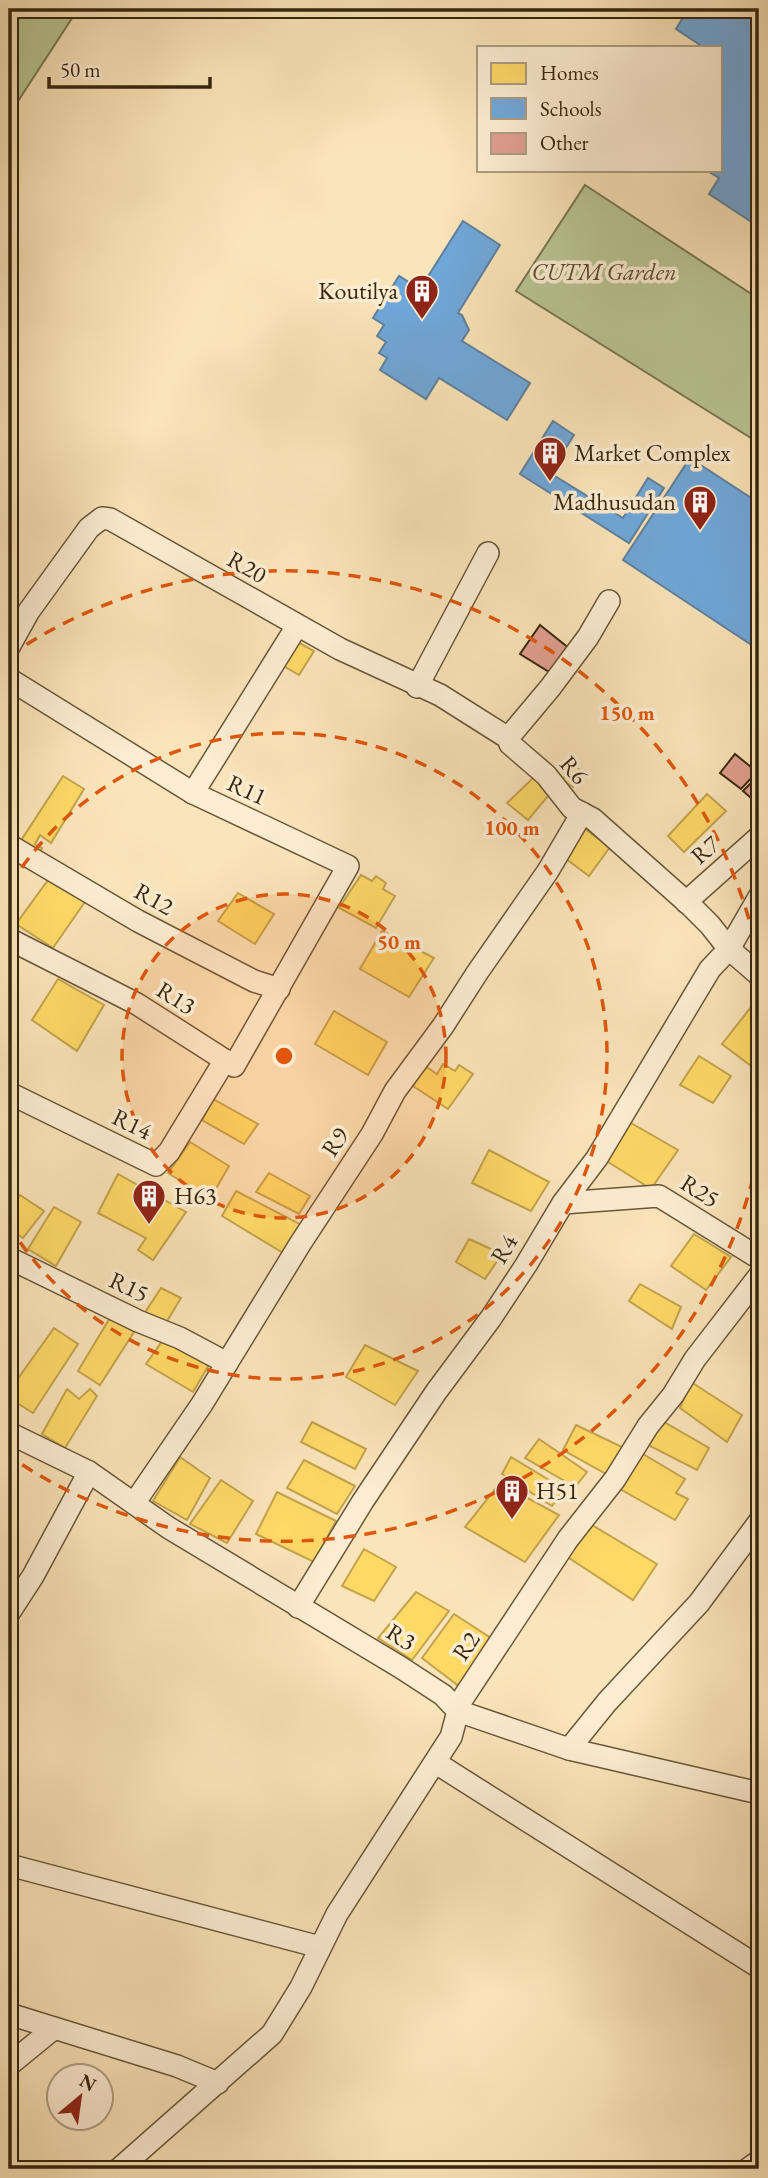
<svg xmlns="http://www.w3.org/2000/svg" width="768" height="2178" viewBox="0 0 768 2178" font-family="'EB Garamond',serif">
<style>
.green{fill:#b9c594;stroke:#787651;stroke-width:2}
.homes{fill:#ffd966;stroke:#c3a34c;stroke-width:2}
.schools{fill:#6fa8dc;stroke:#5e819e;stroke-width:2}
.building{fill:#e09f8e;stroke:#37260e;stroke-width:2}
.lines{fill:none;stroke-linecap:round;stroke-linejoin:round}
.street-casing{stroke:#685639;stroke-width:24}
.street{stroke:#fcedd2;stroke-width:21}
.ring{fill:none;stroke:#df560c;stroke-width:3.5;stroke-dasharray:12 9}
.labels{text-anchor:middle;stroke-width:7;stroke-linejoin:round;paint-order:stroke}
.park-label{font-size:24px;font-style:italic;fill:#584e30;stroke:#fcedd2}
.poi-label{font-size:24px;fill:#37260e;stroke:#fcedd2;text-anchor:start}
.street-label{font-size:24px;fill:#37260e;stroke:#fcedd2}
.centre{fill:#df560c;stroke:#fcedd2;stroke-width:3.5}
.ring-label{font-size:21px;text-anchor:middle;font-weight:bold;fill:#df560c;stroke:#fcedd2;stroke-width:7;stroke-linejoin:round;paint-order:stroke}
</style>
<rect width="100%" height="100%" fill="#fae4b9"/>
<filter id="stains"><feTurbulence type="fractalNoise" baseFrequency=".00286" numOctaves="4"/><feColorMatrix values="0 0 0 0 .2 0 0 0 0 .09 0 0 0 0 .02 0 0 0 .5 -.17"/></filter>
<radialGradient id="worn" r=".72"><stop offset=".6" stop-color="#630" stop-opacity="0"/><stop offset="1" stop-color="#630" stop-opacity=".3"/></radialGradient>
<g class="green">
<path d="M9,9H78L9,115Z"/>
<path d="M585,185L759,299V443L516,291Z"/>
</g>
<g class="homes">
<path d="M294,640L314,651L299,675L280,664Z"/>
<path d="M573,765L583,772L573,787L562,780Z"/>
<path d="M63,776L84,789L51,843L40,835L35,844L42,848L39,853L20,842Z"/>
<path d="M535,776L553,790L528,820L507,803Z"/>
<path d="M707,794L726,811L684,852L668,836Z"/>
<path d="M585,829L610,847L589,876L565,858Z"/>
<path d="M361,875L372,881L376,876L386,883L383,889L395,896L376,928L339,908Z"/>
<path d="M48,880L87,899L53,948L16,924Z"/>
<path d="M238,893L274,914L255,944L218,921Z"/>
<path d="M382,931L434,958L409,997L360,969Z"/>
<path d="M58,979L104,1005L77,1051L32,1020Z"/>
<path d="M759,997V1072L722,1044Z"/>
<path d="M334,1011L387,1042L368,1075L315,1044Z"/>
<path d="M699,1056L731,1076L713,1103L680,1085Z"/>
<path d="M443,1064L455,1071L459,1065L473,1074L448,1109L413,1086L425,1066L437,1074Z"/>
<path d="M213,1099L258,1124L244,1144L202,1120Z"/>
<path d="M631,1123L678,1150L651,1189L605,1160Z"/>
<path d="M190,1142L229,1166L210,1199L168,1173Z"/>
<path d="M489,1150L549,1182L531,1211L472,1183Z"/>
<path d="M269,1173L310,1196L299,1214L256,1192Z"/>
<path d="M118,1174L186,1212L153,1260L138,1250L146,1238L98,1213Z"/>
<path d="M236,1191L302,1225L283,1253L222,1216Z"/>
<path d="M20,1195L44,1211L23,1238L9,1229V1210Z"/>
<path d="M54,1207L81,1222L56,1266L28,1249Z"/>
<path d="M694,1234L731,1257L706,1290L671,1266Z"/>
<path d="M469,1239L502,1254L485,1279L456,1262Z"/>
<path d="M640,1284L681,1307L672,1329L629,1301Z"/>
<path d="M161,1288L181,1298L163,1328L142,1317Z"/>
<path d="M111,1316L136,1329L100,1385L78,1371Z"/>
<path d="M54,1328L78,1344L33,1413L9,1398V1391Z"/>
<path d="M163,1340L210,1363L193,1392L146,1364Z"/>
<path d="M365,1345L418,1371L395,1405L346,1377Z"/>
<path d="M691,1382L742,1415L727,1442L680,1408Z"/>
<path d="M67,1389L79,1399L90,1389L97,1396L65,1448L42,1434Z"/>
<path d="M312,1422L366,1449L355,1469L301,1442Z"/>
<path d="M664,1422L709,1448L697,1470L646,1444Z"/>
<path d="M576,1425L626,1449L608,1475L563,1450Z"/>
<path d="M539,1439L587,1472L575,1487L525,1458Z"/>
<path d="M643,1454L685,1479L676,1493L688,1499L675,1520L620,1489Z"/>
<path d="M180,1457L210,1478L187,1520L153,1501Z"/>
<path d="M511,1457L564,1489L552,1506L502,1474Z"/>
<path d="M304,1460L355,1486L337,1514L287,1488Z"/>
<path d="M221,1480L253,1501L227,1543L190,1524Z"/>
<path d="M500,1483L559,1515L525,1562L465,1527Z"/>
<path d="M277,1492L336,1521L314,1562L256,1534Z"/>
<path d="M587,1522L657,1564L633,1600L566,1556Z"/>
<path d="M364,1549L396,1567L374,1601L342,1586Z"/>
<path d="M416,1592L449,1611L412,1660L378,1638Z"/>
<path d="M454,1614L494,1640L460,1687L422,1658Z"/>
</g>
<g class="schools">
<path d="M688,9H759V227L709,194L719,178L706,170H721V47H703L676,29Z"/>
<path d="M463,221L500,245L458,313L462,315L469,330L462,341L530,383L507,420L439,378L426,399L380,370L387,358L379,353L386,342L377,336L384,325L373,318L399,276L420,289Z"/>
<path d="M553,421L574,435L550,473L623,518L648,478L664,488L629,543L520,474Z"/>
<path d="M690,458L759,503V650L623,560Z"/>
</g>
<g class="building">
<path d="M540,625L570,649L554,675L520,654Z"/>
<path d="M735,754L757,772L741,789L720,773Z"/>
<path d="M759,775V805L743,791Z"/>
</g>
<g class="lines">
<defs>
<g id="street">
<path d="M609,601L588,637L550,688L508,738L510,744L546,775L572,808L593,819L691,906L710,925L729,949L759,897"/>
<path d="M9,647L29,611L89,528L102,518L110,519L340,649L440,695L508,738"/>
<path d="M9,679L193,793L348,866L234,1066L137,1004L9,939"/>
<path d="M417,687L488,553"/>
<path d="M193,793L297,626"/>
<path d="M9,845L138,921L254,981L279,989"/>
<path d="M686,902L759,837"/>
<path d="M9,1093L156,1165L169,1152L225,1060"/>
<path d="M563,1203L659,1196L759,1258"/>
<path d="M9,1258L138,1321L180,1338L227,1363"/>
<path d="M759,1276L695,1359L673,1395L648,1426L615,1479L568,1539L461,1701L458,1711L569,1749L607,1702L699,1603L759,1522"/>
<path d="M9,1433L89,1472L169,1528L400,1667L443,1695L458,1711L451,1737L337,1914L301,1987L272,2034L119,2169"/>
<path d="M135,1502L202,1404L300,1244L372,1134L395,1091L443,1026L477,973L548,871L582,813"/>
<path d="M298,1607L363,1501L436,1392L491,1318L526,1265L563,1203L597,1158L710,969L729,949L759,975"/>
<path d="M9,1613L33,1576L89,1472"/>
<path d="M569,1749L759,1793"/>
<path d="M436,1763L759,1967"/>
<path d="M9,1865L320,1947"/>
<path d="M9,2014L177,2066L218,2083"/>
<path d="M9,2065L53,2029"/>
<path d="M748,2169L759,2161"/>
</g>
</defs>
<use href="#street" class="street-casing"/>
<use href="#street" class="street"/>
</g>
<circle cx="284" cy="1056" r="162" fill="#df560c" fill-opacity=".12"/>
<g class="ring">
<circle cx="284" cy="1056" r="162"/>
<path d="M10 885A323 323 0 1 1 10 1227"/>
<path d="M758 1157A485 485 0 0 1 9 1456M9 656A485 485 0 0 1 758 955"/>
</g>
<defs>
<symbol id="building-pin" viewBox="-11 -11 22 30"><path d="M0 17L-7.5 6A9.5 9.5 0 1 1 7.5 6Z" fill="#8f2418" stroke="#fcedd2"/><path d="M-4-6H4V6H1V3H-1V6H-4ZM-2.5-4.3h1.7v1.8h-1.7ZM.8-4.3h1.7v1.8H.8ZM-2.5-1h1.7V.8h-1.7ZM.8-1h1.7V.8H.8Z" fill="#fff"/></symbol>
</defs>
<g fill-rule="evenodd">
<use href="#building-pin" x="403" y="272" width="38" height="52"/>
<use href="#building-pin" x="531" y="434" width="38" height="52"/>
<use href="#building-pin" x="681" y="483" width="38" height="52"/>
<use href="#building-pin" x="130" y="1177" width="38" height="52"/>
<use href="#building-pin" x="493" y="1472" width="38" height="52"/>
</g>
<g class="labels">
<g class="park-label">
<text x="604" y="280">CUTM Garden</text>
</g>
<g class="poi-label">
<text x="398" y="299" text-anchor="end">Koutilya</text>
<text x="574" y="461">Market Complex</text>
<text x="676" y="510" text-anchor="end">Madhusudan</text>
<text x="174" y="1204">H63</text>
<text x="536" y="1499">H51</text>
</g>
<g class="street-label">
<text transform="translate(247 567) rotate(30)" y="8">R20</text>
<text transform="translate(574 770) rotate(49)" y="8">R6</text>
<text transform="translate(247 790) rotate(25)" y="8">R11</text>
<text transform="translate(705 850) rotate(-42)" y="8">R7</text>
<text transform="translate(154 899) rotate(29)" y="8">R12</text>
<text transform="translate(176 998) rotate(32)" y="8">R13</text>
<text transform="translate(132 1124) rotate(26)" y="8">R14</text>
<text transform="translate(335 1142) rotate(-57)" y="8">R9</text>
<text transform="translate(700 1191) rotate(32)" y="8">R25</text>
<text transform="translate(504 1249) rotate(-59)" y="8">R4</text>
<text transform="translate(129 1287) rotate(25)" y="8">R15</text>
<text transform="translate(401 1637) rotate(32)" y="8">R3</text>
<text transform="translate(466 1646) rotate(-56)" y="8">R2</text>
</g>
</g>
<circle cx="284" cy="1056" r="10" class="centre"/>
<g class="ring-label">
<text x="627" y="720">150 m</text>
<text x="512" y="835">100 m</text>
<text x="399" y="949">50 m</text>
</g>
<rect width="768" height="2178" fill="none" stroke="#fae4b9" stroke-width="35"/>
<rect x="10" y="10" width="747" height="2157" fill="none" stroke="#37260e" stroke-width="3.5"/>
<rect x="18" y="18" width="733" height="2143" fill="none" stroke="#37260e" stroke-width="2"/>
<rect x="477" y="46" width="245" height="126" fill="#fcedd2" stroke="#ad9d84" stroke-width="2"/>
<rect x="491" y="63" width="35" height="21" fill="#ffd966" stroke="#ad9d84" stroke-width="2"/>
<text x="540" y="80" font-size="21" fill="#37260e">Homes</text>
<rect x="491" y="98" width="35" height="21" fill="#6fa8dc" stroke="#ad9d84" stroke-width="2"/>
<text x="540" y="116" font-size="21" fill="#37260e">Schools</text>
<rect x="491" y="133" width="35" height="21" fill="#e09f8e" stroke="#ad9d84" stroke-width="2"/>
<text x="540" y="150" font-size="21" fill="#37260e">Other</text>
<g transform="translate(80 2097) rotate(29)"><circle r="33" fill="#fcedd2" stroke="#ad9d84" stroke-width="2"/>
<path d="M0-5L12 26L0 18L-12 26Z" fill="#8f2418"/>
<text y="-10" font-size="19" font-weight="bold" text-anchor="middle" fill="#37260e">N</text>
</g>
<path d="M49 77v10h161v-10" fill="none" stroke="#37260e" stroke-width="3.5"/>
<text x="60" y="77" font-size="21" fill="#37260e" stroke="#fcedd2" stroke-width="5" paint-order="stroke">50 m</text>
<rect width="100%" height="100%" filter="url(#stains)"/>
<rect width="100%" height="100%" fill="url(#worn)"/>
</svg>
